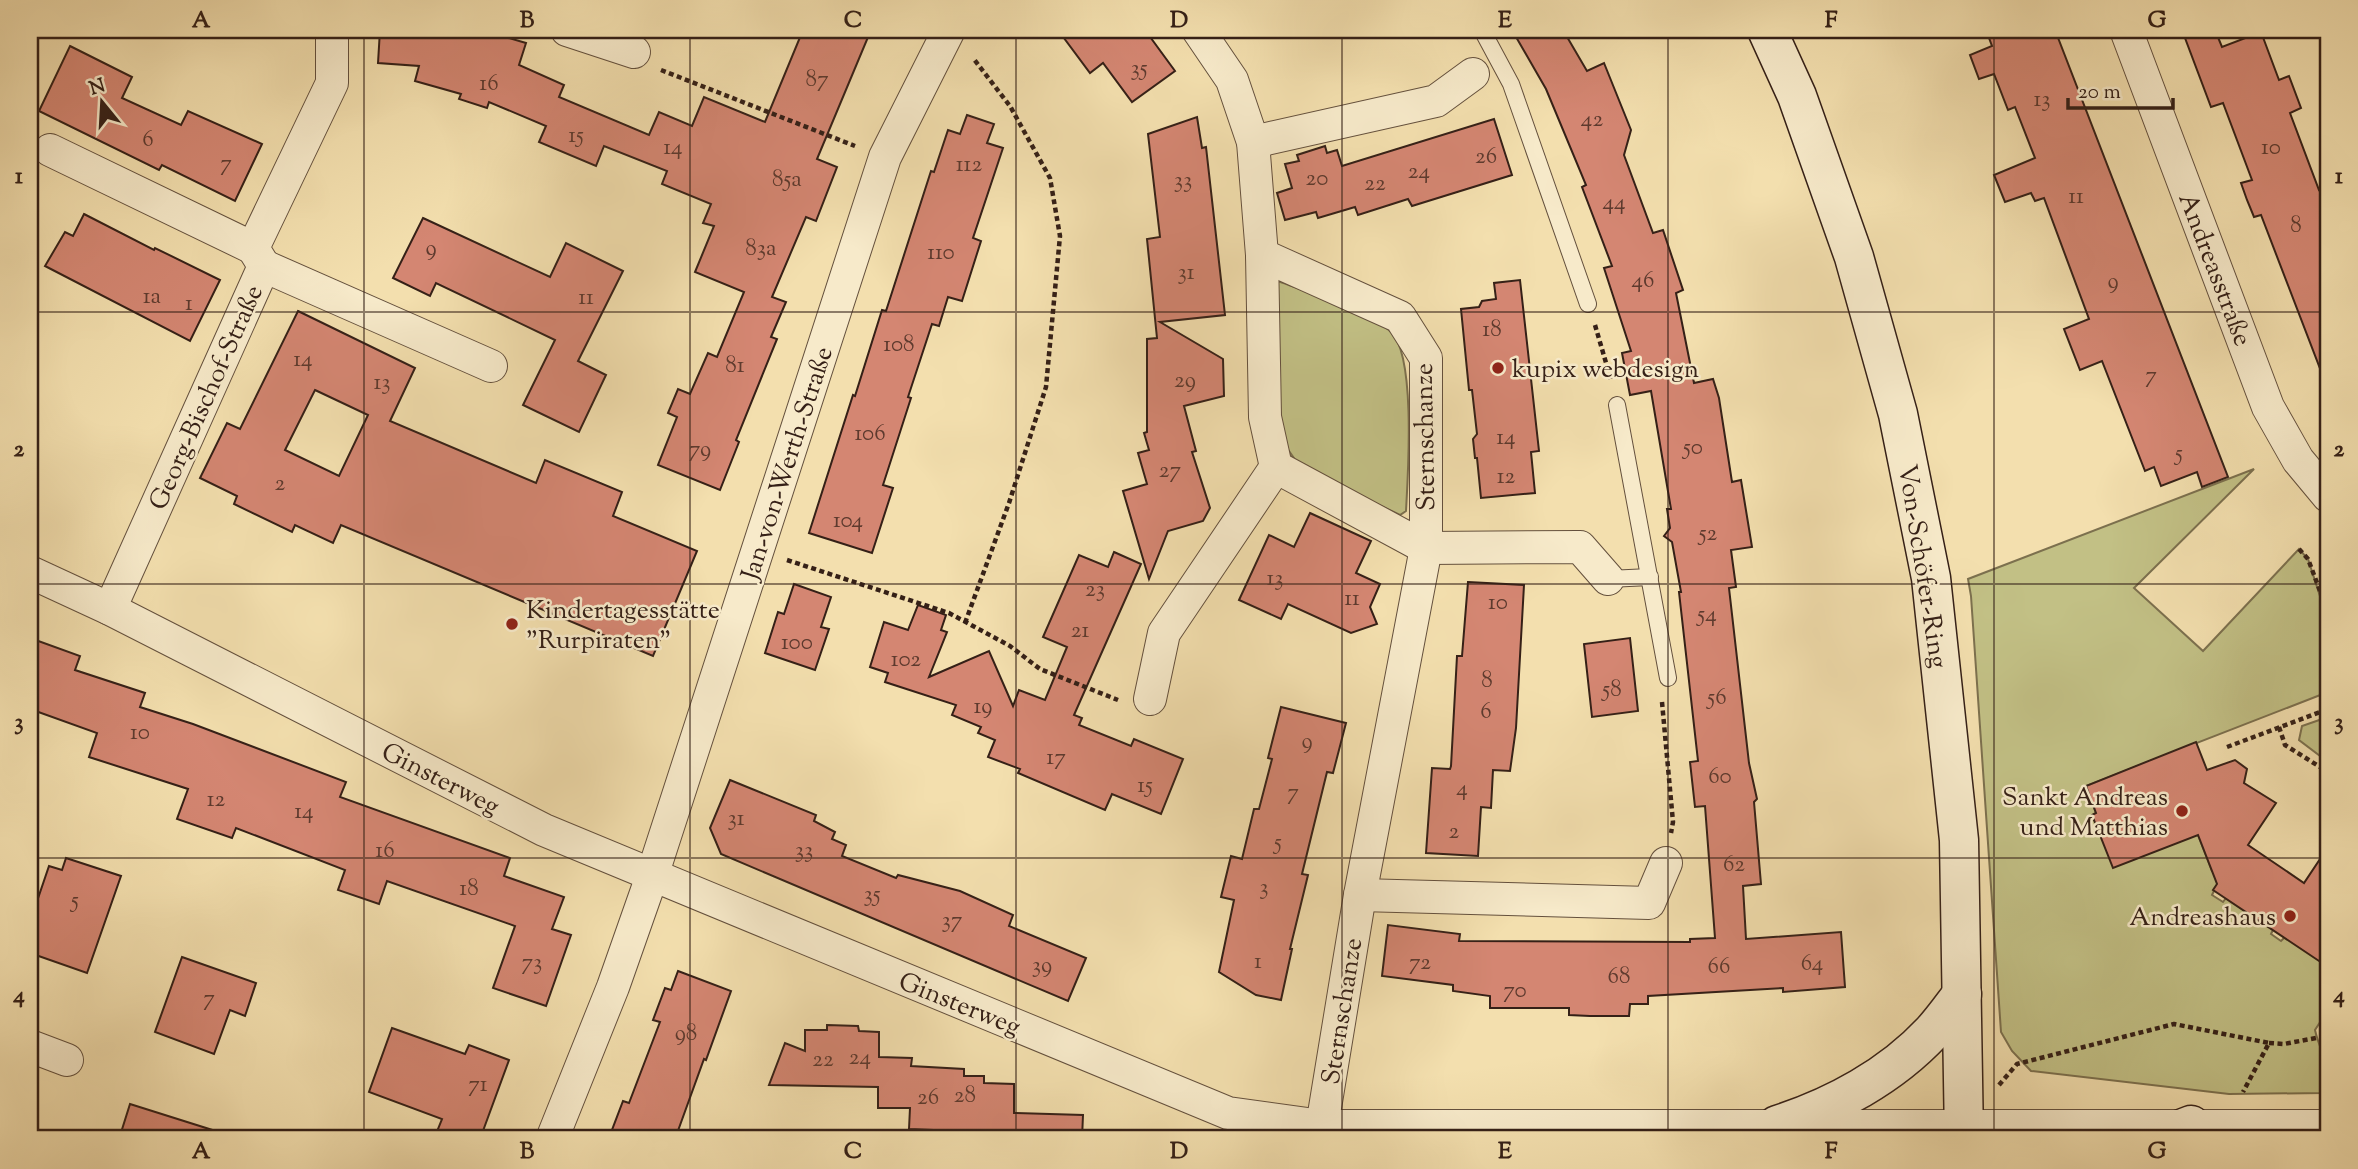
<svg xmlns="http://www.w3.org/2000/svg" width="2358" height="1169" viewBox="0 0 2358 1169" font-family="'Sorts Mill Goudy',serif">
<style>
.green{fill:#c2c085;stroke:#7c704e;stroke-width:2}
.building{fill:#d48672;stroke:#352017;stroke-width:2;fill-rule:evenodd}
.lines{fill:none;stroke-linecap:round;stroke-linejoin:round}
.service-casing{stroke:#64503d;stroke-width:18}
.minor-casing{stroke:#64503d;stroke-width:34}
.secondary-casing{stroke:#352017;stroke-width:41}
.path{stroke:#352017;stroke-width:4.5;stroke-dasharray:5 3.5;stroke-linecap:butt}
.service{stroke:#f7eaca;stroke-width:16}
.minor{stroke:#f7eaca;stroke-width:32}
.secondary{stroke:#f7eaca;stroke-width:38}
.grid{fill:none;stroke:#352017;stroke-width:2;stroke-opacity:0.55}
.poi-dot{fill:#8f2418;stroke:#f7eaca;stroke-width:2.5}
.labels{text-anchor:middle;stroke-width:5;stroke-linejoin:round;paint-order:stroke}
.number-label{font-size:23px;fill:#5d3a2e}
.street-label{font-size:26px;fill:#352017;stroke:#f7eaca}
.poi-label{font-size:26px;fill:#352017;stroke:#f7eaca;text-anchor:start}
.neatline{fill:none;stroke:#352017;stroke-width:2.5}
.grid-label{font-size:23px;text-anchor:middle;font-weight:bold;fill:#352017}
</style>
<rect width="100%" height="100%" fill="#f3dfae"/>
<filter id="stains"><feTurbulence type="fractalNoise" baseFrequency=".00286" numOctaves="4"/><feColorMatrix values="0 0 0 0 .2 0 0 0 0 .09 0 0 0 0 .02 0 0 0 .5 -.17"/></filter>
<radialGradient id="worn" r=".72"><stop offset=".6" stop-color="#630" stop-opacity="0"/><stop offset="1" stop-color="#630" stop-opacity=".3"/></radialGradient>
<g class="green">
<path d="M1278,281C1307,292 1370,312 1391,332C1416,355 1408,474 1406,511L1400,515L1310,472L1296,461L1280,438L1275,283Z"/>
<path d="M2254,469L2134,588L2203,651L2299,549L2308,559L2328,621V692L2086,786L2096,813L2093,815L2198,835L2212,871L2221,877L2212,895L2223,902L2226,898L2273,930L2271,934L2281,941L2285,937L2320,960L2328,947V1010L2315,1030C2321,1058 2335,1063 2323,1093L2229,1094L2031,1071L2012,1051L2001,1032L1971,596L1968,579Z"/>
<path d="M2328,717V762L2299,740L2302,726Z"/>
</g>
<g class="building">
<path d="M380,30H481L526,43L519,65L564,85L559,97L649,135L659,112L692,126L704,97L765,122L803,30H871L817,159L837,167L816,221L806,217L772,297L786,302L771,337L777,339L736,440L739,442L720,490L658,465L677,417L668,413L678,389L690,394L708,353L717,357L744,292L695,272L714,226L703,223L711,204L662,184L667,171L604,146L596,166L539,142L546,126L489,102L487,108L459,99L461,94L415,81L419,66L378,63Z"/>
<path d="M1058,30H1145L1175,71L1132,102L1103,63L1090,73Z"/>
<path d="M1512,30H1563L1587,71L1604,63L1631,130L1624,155L1653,233L1663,230L1683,290L1676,293L1694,383L1713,379L1719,398L1732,482L1741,480L1752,547L1731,550L1736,587L1729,588L1749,763L1757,799L1754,802L1761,884L1743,886L1746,939L1841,932L1845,987L1783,992V988L1648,996V1004H1630L1629,1016H1590L1569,1015V1008H1490V996L1453,991V985L1382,976L1388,925L1460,934L1459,941L1690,942V939L1715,938L1705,806L1695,807L1690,762L1698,761L1679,592H1681L1672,542L1664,536L1670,528L1667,509H1671L1651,391L1630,395L1622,353L1631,351L1604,268L1612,266L1582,187L1586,185L1546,89Z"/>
<path d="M1986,30H2055L2228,477L2202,487L2197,472L2161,486L2154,467L2145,471L2102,361L2080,370L2064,329L2089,319L2044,198L2035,201L2031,193L2005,202L1994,175L2035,158L2015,107L2008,110L1994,74L1979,79L1970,55L1992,46Z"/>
<path d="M2182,30H2215L2222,47L2261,32L2279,80L2289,76L2301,108L2290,113L2319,190L2321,189L2328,207V383L2326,384L2261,215L2254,217L2247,200L2241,183L2252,180L2223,103L2211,107Z"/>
<path d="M70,46L132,77L122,98L181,125L188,111L262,144L235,201L162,165L159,170L39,111Z"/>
<path d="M967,115L994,124L987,143L1003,148L973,238L981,241L962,301L948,297L939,326L932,324L908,397L911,398L883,485L893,488L872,553L809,533L853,395L855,396L882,310L886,311L931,171L934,172L948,130L960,134Z"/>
<path d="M1197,117L1202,148L1206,147L1225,315L1160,322L1223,359L1224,396L1184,406L1196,451L1192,452L1210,508L1203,521L1168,531L1149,579L1123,491L1147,484L1138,453L1149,450L1144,433L1147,432V339L1157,338L1147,239L1160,237L1148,134Z"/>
<path d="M1494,119L1512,175L1412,206L1408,199L1358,215L1355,207L1318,218L1316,212L1285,220L1277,193L1292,188L1285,164L1299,161L1297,155L1325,146L1327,153L1337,150L1342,166Z"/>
<path d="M84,214L154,250L155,248L220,280L190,341L45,266L65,232L73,236Z"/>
<path d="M423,218L550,277L566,243L623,271L578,361L606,375L579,432L523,405L555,340L436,283L430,296L393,278Z"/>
<path d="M1520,280L1539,451L1531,452L1535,493L1481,498L1477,458H1475L1473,439L1477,434L1472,390H1469L1461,309L1479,307L1482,301L1496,299L1494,283Z"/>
<path d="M298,311L415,368L390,421L536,483L545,460L622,492L613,516L697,551L653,656L341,525L333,543L295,525L292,532L234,504L237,496L200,478L227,423L240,429ZM315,390L368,415L339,476L285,450Z"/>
<path d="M1310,513L1371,541L1356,573L1380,584L1370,607L1377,624L1351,633L1288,604L1281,619L1239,600L1269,535L1294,547Z"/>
<path d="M1114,552L1141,564L1074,715L1082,718L1079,725L1131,746L1134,739L1183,759L1161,814L1112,794L1105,810L1018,773L1020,769L988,757L995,740L978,733L981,727L952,715L956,705L885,682L888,673L870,667L884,622L908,630L918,605L946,615L941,630L947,632L929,677L989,651L1013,706L1019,690L1045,700L1067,647L1043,637L1079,555L1108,567Z"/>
<path d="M1468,582L1524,585L1516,728L1510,771L1493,770L1491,808L1481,807L1478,856L1426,853L1432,768L1450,769L1451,766L1457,656H1462Z"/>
<path d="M794,584L831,597L821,627L829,629L815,670L765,653L778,612L784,614Z"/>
<path d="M30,638L80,656L75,670L145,693L140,707L193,724L346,782L340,797L510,858L504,876L564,897L552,929L571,935L546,1006L493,988L515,926L387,881L379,904L338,890L345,870L236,828L232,838L177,819L188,789L89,757L97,733L30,709Z"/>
<path d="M1630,638L1638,711L1592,717L1584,644Z"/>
<path d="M1281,707L1346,723L1333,773L1327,772L1302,874L1308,875L1290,949H1292L1281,1000L1256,995L1219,972L1234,900L1221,897L1231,856L1242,859L1254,809H1259L1272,759L1268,758Z"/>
<path d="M2196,742L2207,770L2235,760L2247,769L2244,783L2276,803L2248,845L2304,883L2328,847V967L2213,890L2217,884L2198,835L2113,868L2092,815L2096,813L2086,786Z"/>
<path d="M730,780L816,815L814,821L835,832L832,839L846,845L842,856L896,878L898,875L960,891L1013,915L1009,926L1086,958L1068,1001L721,854L710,828Z"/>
<path d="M66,858L121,876L87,973L30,953V922L49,866L62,870Z"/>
<path d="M182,957L256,983L245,1016L230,1010L214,1054L155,1032Z"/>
<path d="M678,971L731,991L706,1060L704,1059L675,1139H615L618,1132L612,1130L623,1101L629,1103L660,1022L653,1020L665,988L671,990Z"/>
<path d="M827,1025L858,1026L859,1031L879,1032V1057L912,1058L911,1066L964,1069V1076H984V1083L1014,1084V1113L1083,1115L1082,1139H982V1132L909,1129L910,1108H878V1087L769,1085L785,1043L805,1051V1030H827Z"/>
<path d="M392,1028L465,1054L469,1045L509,1060L480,1139H434L442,1119L369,1092Z"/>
<path d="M130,1104L222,1133L221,1139H119Z"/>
</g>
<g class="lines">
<defs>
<g id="service">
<path d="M1482,30L1511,84L1588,304"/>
<path d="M1617,405L1668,678"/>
<path d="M1608,579L1650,577"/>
</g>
<g id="minor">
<path d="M567,30L634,52"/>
<path d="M1198,30L1232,80L1253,142L1262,255L1265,417L1276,467L1426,548L1360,895L1322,1126V1139"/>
<path d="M2126,30L2268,407L2298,460L2328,496"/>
<path d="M1253,142L1436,101L1473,74"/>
<path d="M50,150L253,248"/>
<path d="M1262,255L1400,317L1426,358V548L1580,547L1608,579"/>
<path d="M264,266L491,366"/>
<path d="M30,572L110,609L544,830L1228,1113L1322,1126H2328"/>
<path d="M110,609L264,266L253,248L332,83V30"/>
<path d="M1150,699L1164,633L1276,467"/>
<path d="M1360,895L1649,903L1666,863"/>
<path d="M30,1046L67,1060"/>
<path d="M552,1139L613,987L652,876L885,157L949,30"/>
</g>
<g id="secondary">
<path d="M1767,30L1797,96L1854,257L1898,414L1931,578L1959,840L1964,1139"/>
<path d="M1777,1125C1834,1107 1891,1076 1932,1032C1943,1020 1952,1007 1962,994"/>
<path d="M2155,1139L2191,1125"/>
</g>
</defs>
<use href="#service" class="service-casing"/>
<use href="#minor" class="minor-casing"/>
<use href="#secondary" class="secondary-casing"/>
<g class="path">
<path d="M661,70L855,146"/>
<path d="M1595,325L1611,380"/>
<path d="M2299,549L2308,559L2328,612"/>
<path d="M787,560L949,613L1010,646L1040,669L1118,700"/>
<path d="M965,623L1009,503L1046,387L1060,236L1050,178L1010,106L973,58"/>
<path d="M1662,702L1673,822L1671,833"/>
<path d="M2279,727L2285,745L2328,772"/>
<path d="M2227,747L2328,709"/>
<path d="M2269,1043L2284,1044L2316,1038"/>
<path d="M1999,1085L2017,1064L2174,1024L2269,1043L2243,1092"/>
</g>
<use href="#service" class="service"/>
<use href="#minor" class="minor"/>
<use href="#secondary" class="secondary"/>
</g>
<path class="grid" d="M364,30V1139M690,30V1139M1016,30V1139M1342,30V1139M1668,30V1139M1994,30V1139M30,312H2328M30,584H2328M30,858H2328"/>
<g class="poi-dot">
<circle cx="1498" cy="368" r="7"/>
<circle cx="512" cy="624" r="7"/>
<circle cx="2182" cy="811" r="7"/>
<circle cx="2290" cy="916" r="7"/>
</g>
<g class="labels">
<g class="number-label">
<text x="1139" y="75">35</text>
<text x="817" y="86">87</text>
<text x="489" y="90">16</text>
<text x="2042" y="106">13</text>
<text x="1592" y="126">42</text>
<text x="576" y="142">15</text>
<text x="148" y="146">6</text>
<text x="673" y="154">14</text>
<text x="2271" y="154">10</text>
<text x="1486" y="163">26</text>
<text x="226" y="170">7</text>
<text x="969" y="171">112</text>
<text x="1419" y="178">24</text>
<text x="1317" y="185">20</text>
<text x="787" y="186">85a</text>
<text x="1183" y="187">33</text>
<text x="1375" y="190">22</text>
<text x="2076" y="203">11</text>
<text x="1614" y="209">44</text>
<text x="2296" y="232">8</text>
<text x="431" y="255">9</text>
<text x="761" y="255">83a</text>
<text x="941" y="259">110</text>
<text x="1186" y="279">31</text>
<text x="1643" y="287">46</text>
<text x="2113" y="288">9</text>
<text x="152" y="303">1a</text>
<text x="586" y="304">11</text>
<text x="189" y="310">1</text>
<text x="1492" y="336">18</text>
<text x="899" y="351">108</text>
<text x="303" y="366">14</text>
<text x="735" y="372">81</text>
<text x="2151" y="382">7</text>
<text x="1185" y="387">29</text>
<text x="382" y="389">13</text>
<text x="870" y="440">106</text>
<text x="1506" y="444">14</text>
<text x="1693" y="454">50</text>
<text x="700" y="456">79</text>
<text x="2179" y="460">5</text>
<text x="1170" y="477">27</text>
<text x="1506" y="483">12</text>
<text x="280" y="490">2</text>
<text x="848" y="527">104</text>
<text x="1708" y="540">52</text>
<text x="1275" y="585">13</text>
<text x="1095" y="596">23</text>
<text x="1352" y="605">11</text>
<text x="1498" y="609">10</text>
<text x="1707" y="621">54</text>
<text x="1080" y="637">21</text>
<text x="797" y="649">100</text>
<text x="906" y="666">102</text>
<text x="1487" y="687">8</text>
<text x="1612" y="696">58</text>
<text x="1717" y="704">56</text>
<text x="983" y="713">19</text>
<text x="1486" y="718">6</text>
<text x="140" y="739">10</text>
<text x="1307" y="748">9</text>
<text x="1056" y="764">17</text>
<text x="1720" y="783">60</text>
<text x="1145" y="792">15</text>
<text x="1462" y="795">4</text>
<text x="1293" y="799">7</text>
<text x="216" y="806">12</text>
<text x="304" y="818">14</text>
<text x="736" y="825">31</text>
<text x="1454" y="838">2</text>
<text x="1278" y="849">5</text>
<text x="385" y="857">16</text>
<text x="804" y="857">33</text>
<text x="1734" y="871">62</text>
<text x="1264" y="894">3</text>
<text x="469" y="895">18</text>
<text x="872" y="901">35</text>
<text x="75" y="907">5</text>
<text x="952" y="927">37</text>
<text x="1258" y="968">1</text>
<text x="532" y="969">73</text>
<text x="1420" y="969">72</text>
<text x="1812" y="970">64</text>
<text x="1042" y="972">39</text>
<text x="1719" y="973">66</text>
<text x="1619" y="983">68</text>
<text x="1515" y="997">70</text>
<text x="209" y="1005">7</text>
<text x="686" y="1040">98</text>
<text x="860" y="1064">24</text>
<text x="823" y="1066">22</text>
<text x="478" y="1091">71</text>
<text x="965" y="1102">28</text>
<text x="928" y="1104">26</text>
</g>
<g class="street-label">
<text transform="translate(2216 269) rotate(69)" y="9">Andreasstraße</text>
<text transform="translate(205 397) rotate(-66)" y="9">Georg-Bischof-Straße</text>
<text transform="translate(1424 437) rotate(-91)" y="9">Sternschanze</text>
<text transform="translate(786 463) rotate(-72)" y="9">Jan-von-Werth-Straße</text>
<text transform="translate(1924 566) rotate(81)" y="9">Von-Schöfer-Ring</text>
<text transform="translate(441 778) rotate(27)" y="9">Ginsterweg</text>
<text transform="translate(960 1003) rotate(22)" y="9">Ginsterweg</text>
<text transform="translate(1341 1011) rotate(-81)" y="9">Sternschanze</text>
</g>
<g class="poi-label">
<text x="1512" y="377">kupix webdesign</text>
<text x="526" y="618">Kindertagesstätte<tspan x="526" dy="30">"Rurpiraten"</tspan></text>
<text x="2168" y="805" text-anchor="end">Sankt Andreas<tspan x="2168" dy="30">und Matthias</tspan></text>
<text x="2276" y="925" text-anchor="end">Andreashaus</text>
</g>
</g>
<rect width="2358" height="1169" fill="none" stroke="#f3dfae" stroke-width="77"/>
<g transform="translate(102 102) rotate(342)" stroke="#f7eaca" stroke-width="5" paint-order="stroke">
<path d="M0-5L12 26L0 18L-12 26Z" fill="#352017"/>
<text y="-10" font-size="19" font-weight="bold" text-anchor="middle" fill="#352017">N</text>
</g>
<path d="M2068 98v10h105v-10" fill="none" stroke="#352017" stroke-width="3.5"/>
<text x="2078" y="98" font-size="21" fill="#352017" stroke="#f7eaca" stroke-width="5" paint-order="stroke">20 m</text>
<rect x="38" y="38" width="2282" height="1092" class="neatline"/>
<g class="grid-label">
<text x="201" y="27">A</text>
<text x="527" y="27">B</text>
<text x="853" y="27">C</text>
<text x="1179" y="27">D</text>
<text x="1505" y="27">E</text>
<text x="1831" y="27">F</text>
<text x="2157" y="27">G</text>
<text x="19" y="183">1</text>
<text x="2339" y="183">1</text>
<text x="19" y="456">2</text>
<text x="2339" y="456">2</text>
<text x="19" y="729">3</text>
<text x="2339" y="729">3</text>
<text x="19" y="1002">4</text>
<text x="2339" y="1002">4</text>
<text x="201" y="1158">A</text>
<text x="527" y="1158">B</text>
<text x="853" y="1158">C</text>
<text x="1179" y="1158">D</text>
<text x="1505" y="1158">E</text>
<text x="1831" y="1158">F</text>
<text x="2157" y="1158">G</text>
</g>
<rect width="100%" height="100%" filter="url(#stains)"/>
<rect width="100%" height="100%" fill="url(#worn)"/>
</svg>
